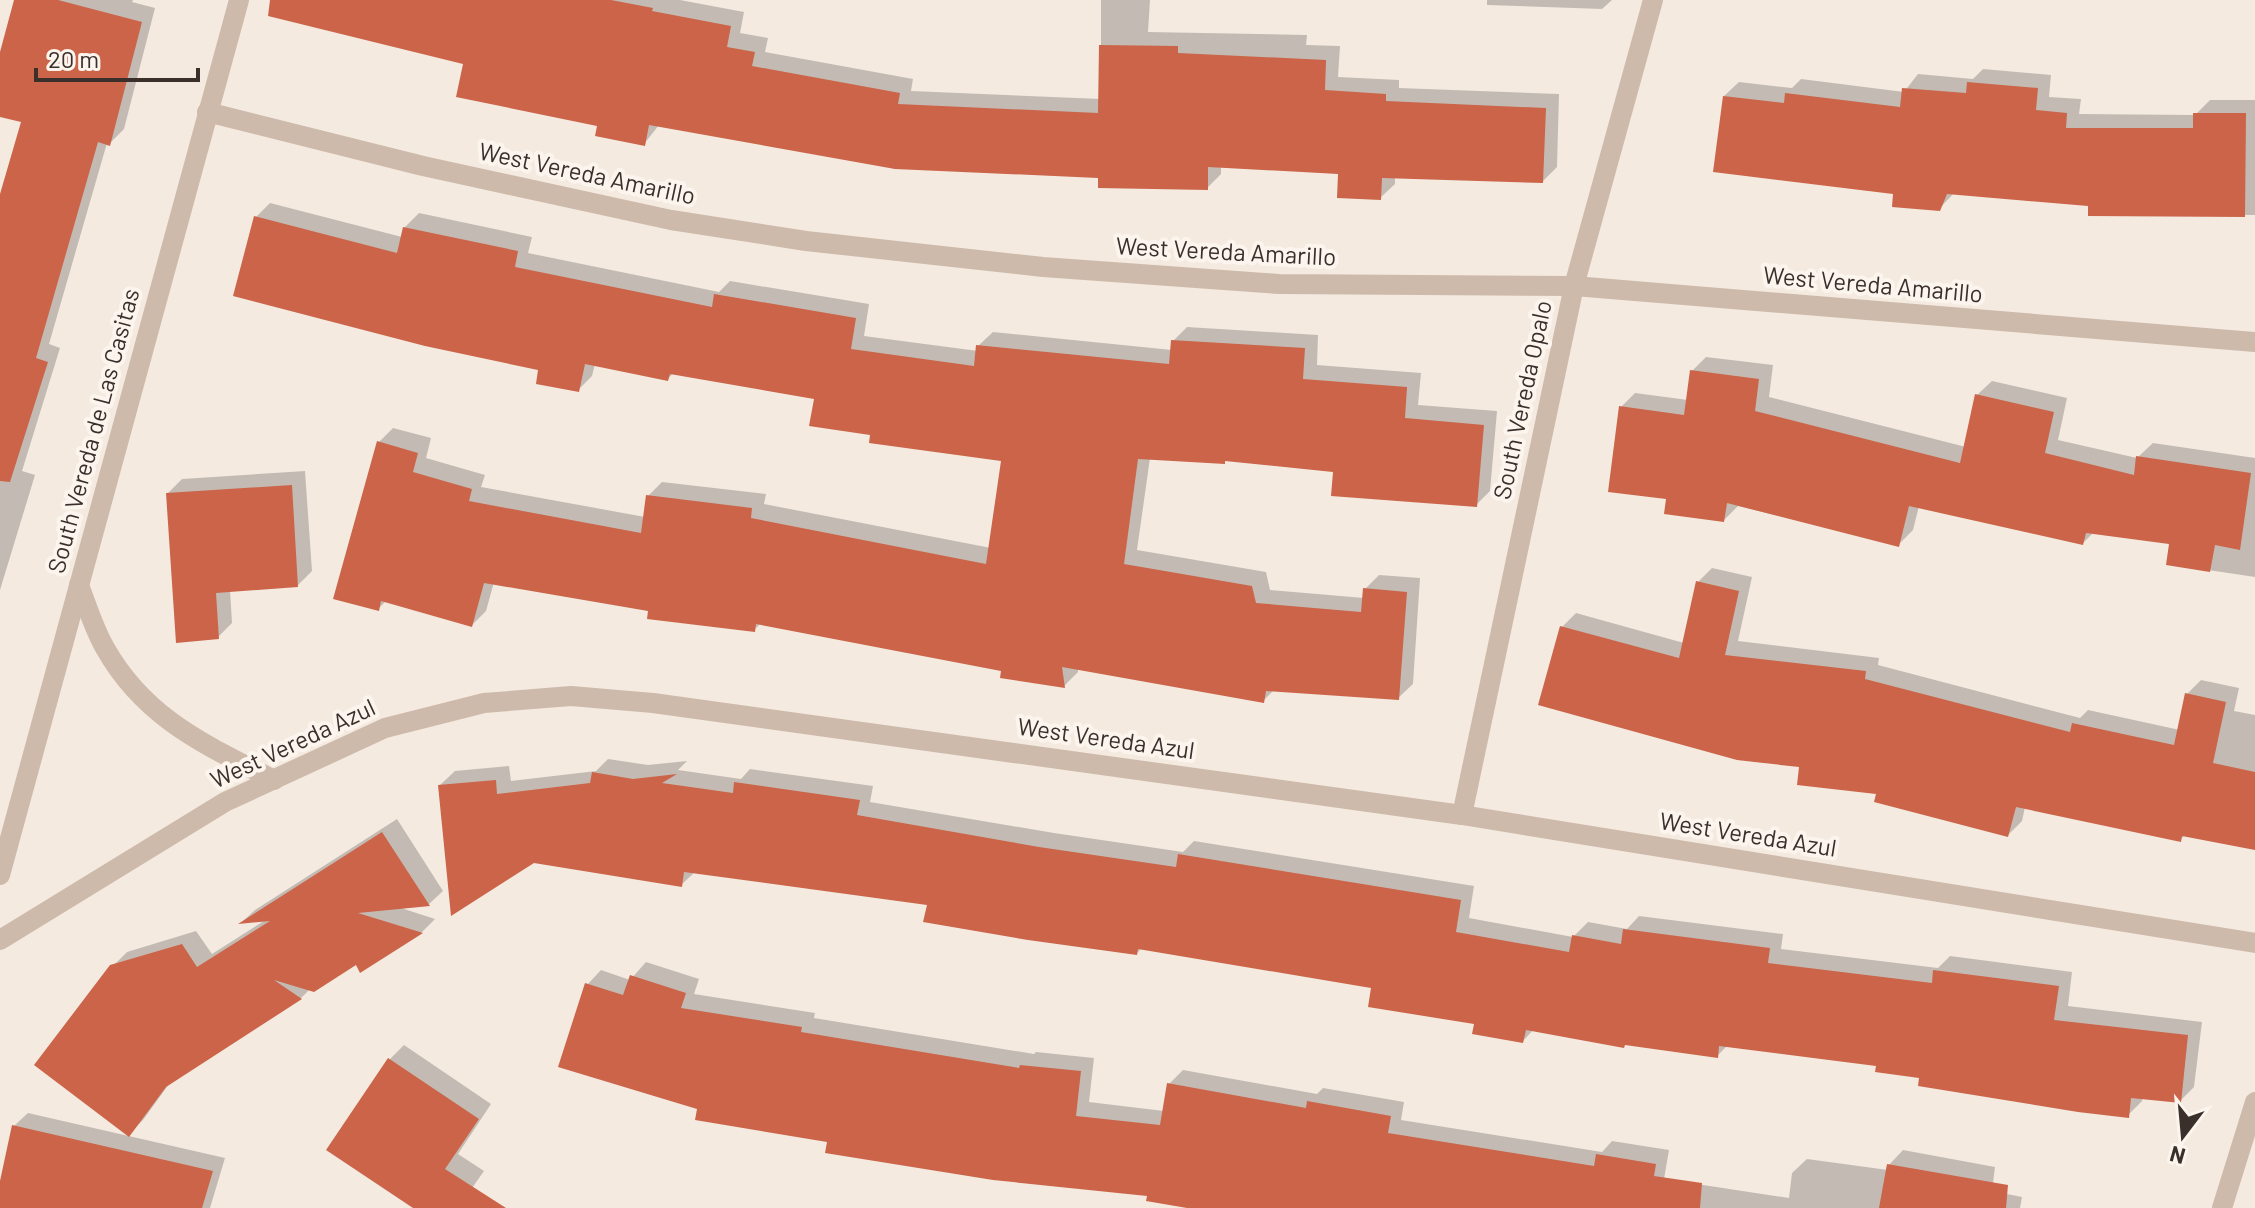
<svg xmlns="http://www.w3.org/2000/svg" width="2255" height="1208" viewBox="0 0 2255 1208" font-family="Barlow,sans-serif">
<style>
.shadow{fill:#0003}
.building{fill:#cb6448}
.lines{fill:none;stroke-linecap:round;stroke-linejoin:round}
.street{stroke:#cebaab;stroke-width:20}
.labels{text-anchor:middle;stroke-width:8;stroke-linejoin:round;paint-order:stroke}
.street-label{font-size:24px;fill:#3b2f2b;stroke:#fbf5ee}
</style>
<rect width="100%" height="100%" fill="#f4eae0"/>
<g class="shadow">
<path d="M16,0H133L132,2L155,8L124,129L110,143H107L49,344L60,348L22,471L35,475L0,590V201L23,121L0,115V54Z"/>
<path d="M298,0H680L744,12L740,33L768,38L765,52L913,79L911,91L1101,99V0H1150L1148,32L1307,35L1306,45L1340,46L1338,77L1399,80V88L1559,94L1557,167L1543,181L1395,176V184L1380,198L1340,172L1221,166V174L1207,188L659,125L644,144L465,63Z"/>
<path d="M1487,0H1612L1602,9L1487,5Z"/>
<path d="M1983,69L2051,75L2049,97L2081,99L2079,114L2195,115L2210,100H2255V215L2090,214V204L1955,192L1939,209L1895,193L1724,96L1739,82L1792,88L1801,79L1904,92L1918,74L1973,79Z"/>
<path d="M270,203L402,237L404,228L419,213L532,237L528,253L719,292L730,281L869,304L864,336L978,351V346L993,332L1172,350L1173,341L1187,327L1318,335L1317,365L1421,373L1418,405L1497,411L1490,491L1476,505L1335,470L1227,460L1224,462L1150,458L1137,550L1266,572L1270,590L1364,598L1365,589L1379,575L1420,578L1413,684L1398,698L1275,689L1264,700L1078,668V672L1064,686L1003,669L761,623L754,630L494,582L486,611L472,625L386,601L378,609L379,442L393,428L431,438L426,458L485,475L481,487L645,517L648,496L662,482L766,494L764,504L991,548L1003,460L872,433L816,397L674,373L667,379L595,364L592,376L578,390L256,217Z"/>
<path d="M1706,357L1773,365L1769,397L1966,447L1977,395L1992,381L2067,398L2058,440L2137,458L2153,443L2255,458V577L2168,564L2171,543L2094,532L2083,543L1919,506L1913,530L1898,545L1738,506L1724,520L1668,497L1621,407L1635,393L1688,400L1692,371Z"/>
<path d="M305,471L312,571L298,585L230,590L232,623L218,637L168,493L182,479Z"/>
<path d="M1712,568L1752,577L1738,641L1879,658L1878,665L2080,718L2088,710L2180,730L2187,694L2201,680L2239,688L2234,711L2255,715V848L2186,834L2180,840L2025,807L2022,821L2008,835L1801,765L1562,627L1576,613L1684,643L1698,582Z"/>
<path d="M608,759L648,765L687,761L678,770L741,779L750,769L873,786L870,802L1054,833L1183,852L1194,841L1474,886L1469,918L1573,937L1588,922L1627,929L1639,916L1783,934L1781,949L1938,968L1950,956L2072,972L2068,1006L2202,1022L2194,1087L2180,1101L2143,1097L2142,1101L2128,1115L1921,1076L1878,1065L1728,1045L1717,1056L1534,1029L1523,1041L1373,987L1143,947L1137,953L929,903L695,872L681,885L440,785L455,771L509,766L511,781L596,771Z"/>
<path d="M397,819L443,891L429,904L398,907L435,919L422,932L361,970L356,962L310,989L301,998L172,1080L143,1120L129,1134L112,967L127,952L196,931L212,954L267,919L243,921L255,910Z"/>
<path d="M646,962L699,979L694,994L815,1013L814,1018L1034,1054L1036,1052L1094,1058L1089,1102L1164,1111L1169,1084L1183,1070L1317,1094L1323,1088L1404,1102L1401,1120L1602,1152L1612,1141L1669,1150L1664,1179L1789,1198L1792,1173L1807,1159L1888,1170L1889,1165L1903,1150L1995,1167L1992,1191L2022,1197L2020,1208H1199L1149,1195L829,1140L587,985L601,970L630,980Z"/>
<path d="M404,1045L491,1104L458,1154L484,1171L458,1208H416L329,1149L390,1059Z"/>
<path d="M28,1113L225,1158L210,1208H0V1190L14,1126Z"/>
</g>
<g class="building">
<path d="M14,0H58L142,22L110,146L98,142L36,358L48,362L10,482L0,481V194L21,122L0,117V52Z"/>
<path d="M270,0H611L653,8L652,11L731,26L727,47L755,52L752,66L900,93L898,104L1098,113L1099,45L1178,46V53L1326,60L1325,90L1386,94V101L1546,108L1543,183L1382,178L1381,200L1337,198L1338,174L1208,167V190L1098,188V178L895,169L649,125L645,146L595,136L597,126L456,97L463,64L268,16Z"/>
<path d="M1967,82L2038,88L2036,110L2067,113L2066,128H2193V113H2246L2245,217L2088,216V206L1947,194L1940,211L1892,207L1893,194L1713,172L1723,96L1784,103L1785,93L1900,107L1902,88L1966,93Z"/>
<path d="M254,216L397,253L403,227L518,251L515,267L712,307L714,294L856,318L851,349L974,366L976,345L1169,364L1171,340L1305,348L1303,379L1407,387L1405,418L1484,425L1477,507L1331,496L1333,472L1225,461V464L1138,459L1124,564L1252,586L1256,603L1361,612L1363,588L1407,592L1399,700L1266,691L1264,703L1062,667L1065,688L1000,678L1001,671L756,624L755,632L647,619L648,611L484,583L472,627L381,601L379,611L333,599L377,441L418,453L413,472L472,489L469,501L641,533L646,495L752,508L751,518L986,564L1001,461L869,443L870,435L809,426L814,399L670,374L668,381L585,364L579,392L536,384L538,370L425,346L233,296Z"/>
<path d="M1690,370L1759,379L1755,411L1960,463L1975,394L2054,412L2045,453L2134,475L2136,456L2251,473L2240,550L2215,545L2210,572L2166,565L2169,544L2086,533L2083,545L1909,506L1899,547L1727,503L1724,522L1664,514L1666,499L1608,492L1619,406L1684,415Z"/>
<path d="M292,485L298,587L216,593L219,639L176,643L166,493Z"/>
<path d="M1696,581L1739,591L1725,655L1866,671L1865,679L2070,732L2072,723L2174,745L2185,693L2226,702L2213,763L2255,772V850L2182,836L2181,842L2016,807L2008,837L1874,802L1876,794L1797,785L1799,767L1737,760L1538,705L1560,626L1679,658Z"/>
<path d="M592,772L633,779L677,774L662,783L733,793L734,782L860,800L857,815L1039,847L1176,867L1178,854L1461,900L1456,932L1569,952L1572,935L1621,944L1623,929L1770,948L1768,963L1932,983L1933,970L2059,986L2054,1020L2188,1035L2181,1103L2131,1098L2129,1118L2078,1112L1918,1086L1919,1078L1875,1072L1876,1066L1719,1046L1718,1058L1625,1045L1624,1048L1526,1030L1523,1043L1472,1034L1474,1024L1368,1007L1371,988L1138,949L1137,955L1028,940L923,922L927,905L684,872L682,887L534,863L451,916L438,785L496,780L497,794L590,783Z"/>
<path d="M382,832L430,906L358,913L423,933L360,973L356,965L314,992L274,980L302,999L166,1087L129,1137L34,1065L110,965L182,944L197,967L270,921L238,924Z"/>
<path d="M630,975L686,993L681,1008L802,1027L801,1032L1019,1068L1020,1065L1081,1071L1076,1116L1160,1125L1167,1083L1306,1108L1307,1101L1391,1116L1388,1133L1594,1166L1596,1154L1656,1164L1654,1176L1702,1183L1700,1208H1187L1146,1201L1147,1196L993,1180L825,1153L827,1142L695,1120L697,1109L558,1067L585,983L623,995Z"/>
<path d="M388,1058L479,1119L445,1169L506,1208H413L326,1150Z"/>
<path d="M12,1125L213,1171L202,1208H0V1181Z"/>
<path d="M1887,1164L2008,1185L2006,1208H1879Z"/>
</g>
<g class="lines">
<g class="street">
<path d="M207,112L423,166L671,220L806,241L1043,267L1279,284L1574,286L2255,342"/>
<path d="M79,585C87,606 94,629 105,648C145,719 206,745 274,780"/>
<path d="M1462,815L1574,286L1653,0"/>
<path d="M0,875L239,0"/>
<path d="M0,940L225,802L385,728L484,703L571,696L653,703L1462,815L2255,943"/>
<path d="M2222,1208L2255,1102"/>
</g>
</g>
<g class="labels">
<g class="street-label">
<text transform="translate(587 174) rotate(12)" y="8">West Vereda Amarillo</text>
<text transform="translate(1226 252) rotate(3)" y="8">West Vereda Amarillo</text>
<text transform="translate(1873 285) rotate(5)" y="8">West Vereda Amarillo</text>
<text transform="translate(1523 400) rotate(-78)" y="8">South Vereda Opalo</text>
<text transform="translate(94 431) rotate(-75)" y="8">South Vereda de Las Casitas</text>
<text transform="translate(1106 739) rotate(8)" y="8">West Vereda Azul</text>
<text transform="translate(293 744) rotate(-25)" y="8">West Vereda Azul</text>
<text transform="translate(1748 835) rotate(9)" y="8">West Vereda Azul</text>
</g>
</g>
<g transform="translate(2183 1136) rotate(196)" stroke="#fbf5ee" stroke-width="6" paint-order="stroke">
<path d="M0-6L14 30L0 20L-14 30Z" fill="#3b2f2b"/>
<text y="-12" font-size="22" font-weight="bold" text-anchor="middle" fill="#3b2f2b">N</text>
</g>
<path d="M36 68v12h162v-12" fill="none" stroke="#3b2f2b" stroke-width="4"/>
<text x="48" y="68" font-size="24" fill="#3b2f2b" stroke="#fbf5ee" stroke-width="6" paint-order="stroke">20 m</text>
</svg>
